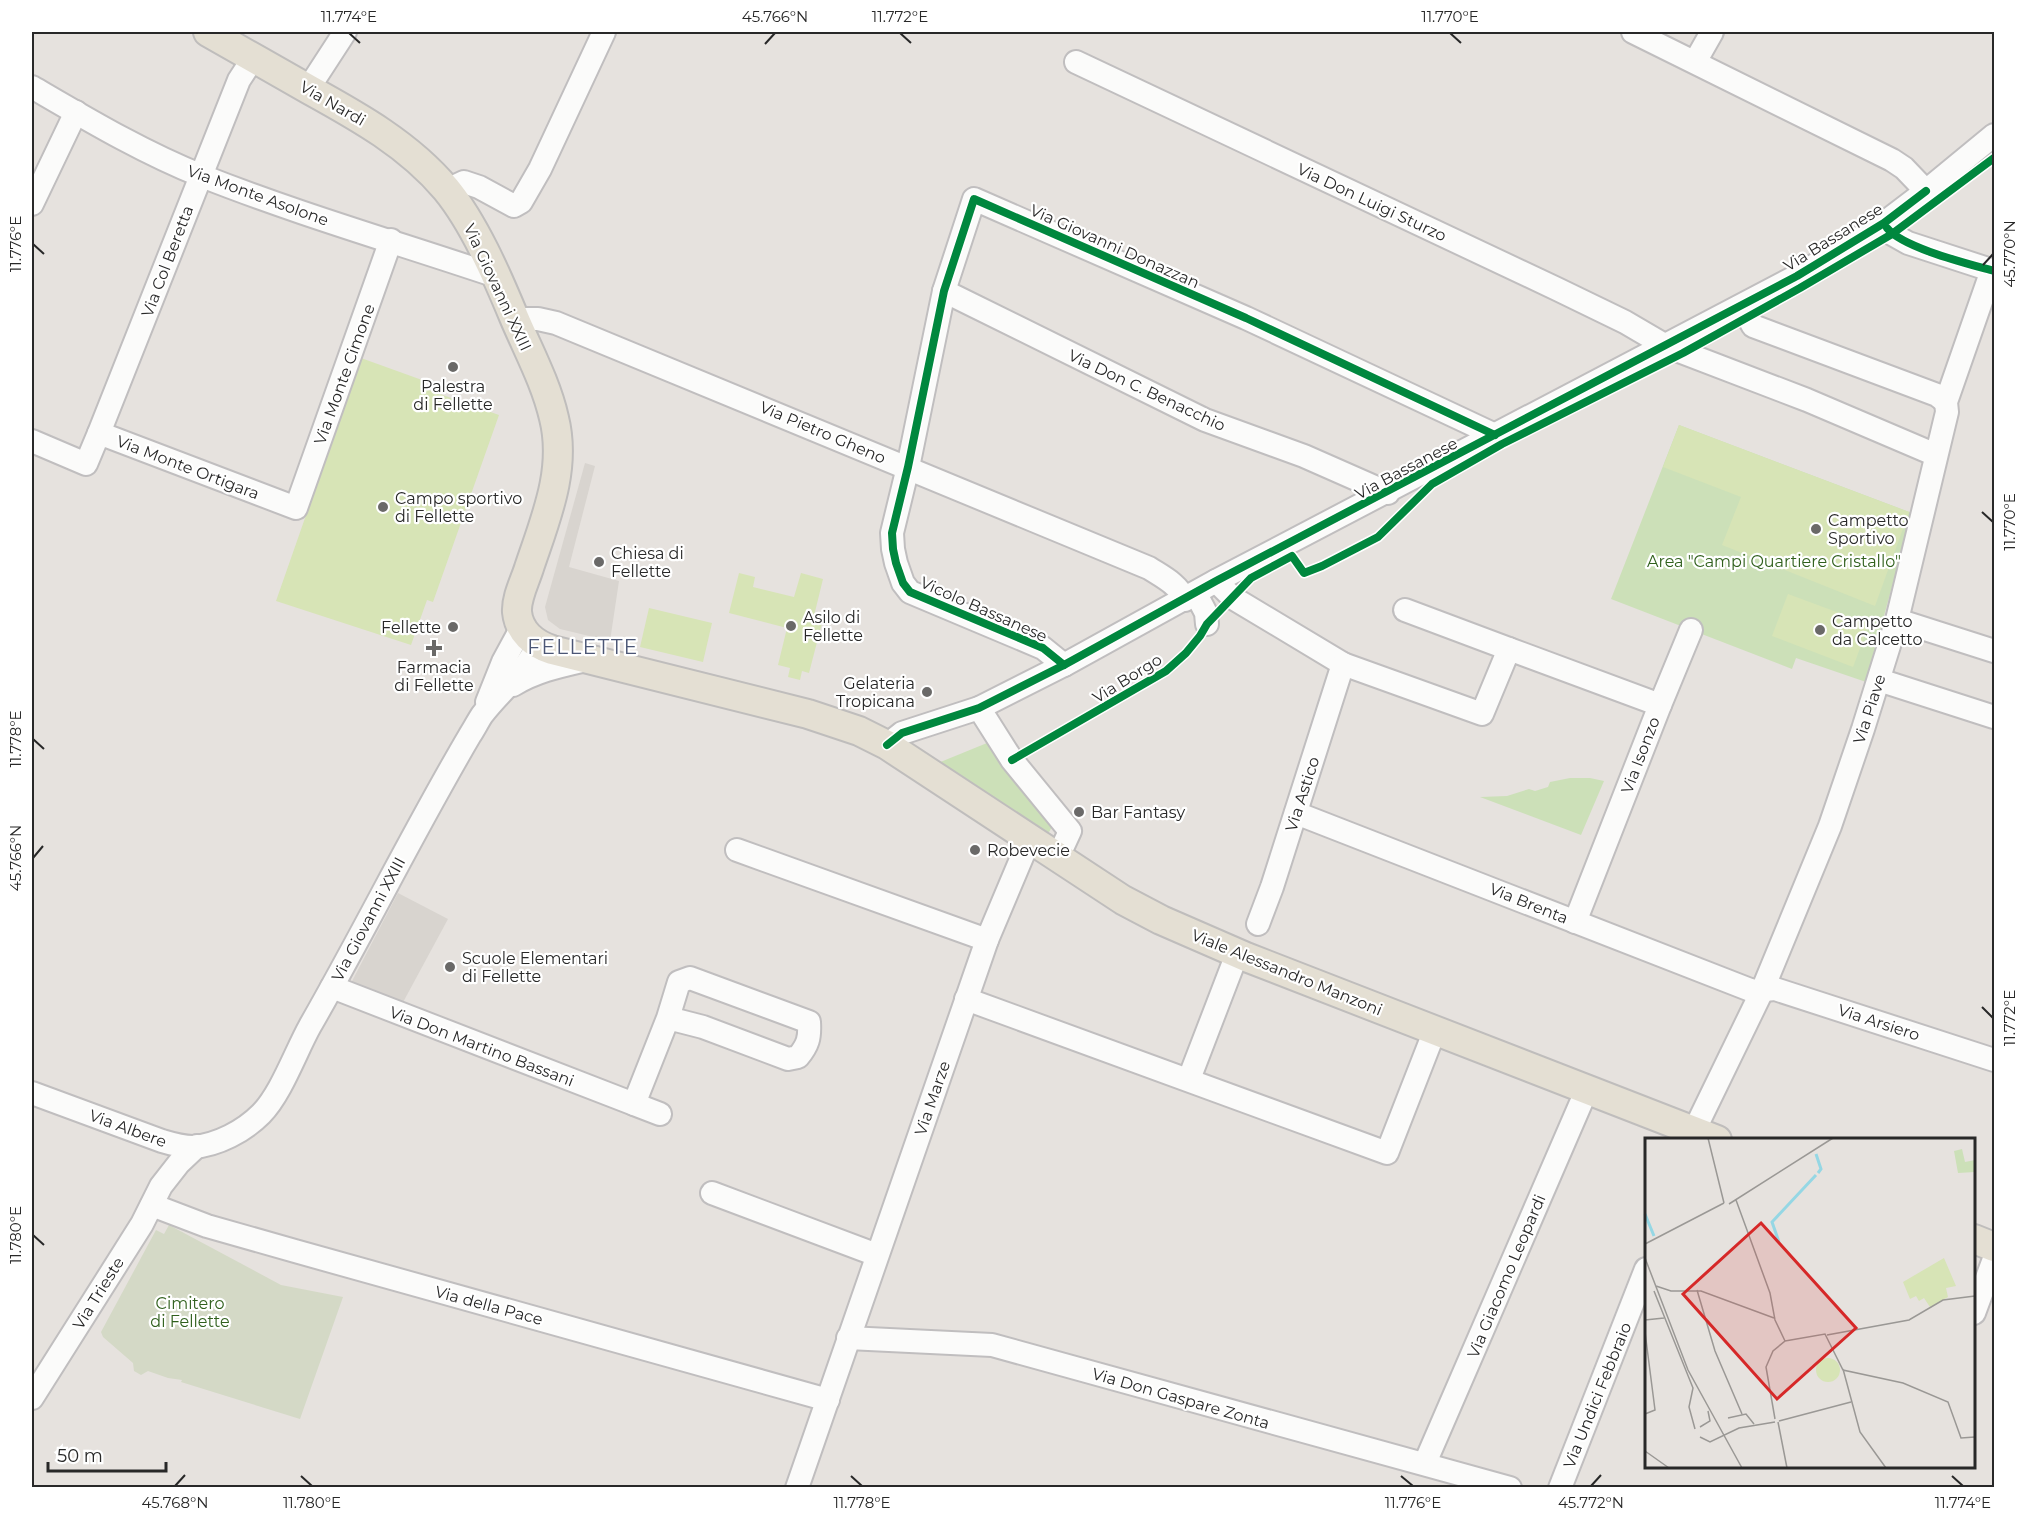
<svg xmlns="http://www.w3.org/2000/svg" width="2026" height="1519" viewBox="0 0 2026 1519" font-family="Montserrat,sans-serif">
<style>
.green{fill:#cce0b8}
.cemetery{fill:#d4d9c6}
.pitch{fill:#d7e4b6}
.plaza{fill:#d8d4cf}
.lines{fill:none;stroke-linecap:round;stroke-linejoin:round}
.minor-casing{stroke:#c0bebf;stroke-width:26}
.major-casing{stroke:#bfbdbc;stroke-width:32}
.minor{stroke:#fbfbfa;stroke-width:22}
.major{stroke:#e4dfd3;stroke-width:28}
.cycleway-casing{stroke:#fff;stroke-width:11}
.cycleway{stroke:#00873e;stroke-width:8}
.ticks{fill:none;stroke:#282828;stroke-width:2}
.poi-dot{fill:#6a6968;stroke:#fff;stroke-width:2}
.labels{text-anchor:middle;stroke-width:4.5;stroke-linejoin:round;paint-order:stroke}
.street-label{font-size:16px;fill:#282828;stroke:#fff}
.poi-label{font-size:16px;fill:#282828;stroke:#fff;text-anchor:start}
.park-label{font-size:16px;fill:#30601d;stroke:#fff}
.quarter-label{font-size:20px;letter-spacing:1.5px;fill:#4b5675;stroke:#fff}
.inset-river{fill:none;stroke:#95d7e4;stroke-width:3}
.inset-road{fill:none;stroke:#9a9895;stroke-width:1.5}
.view{fill:#d62828;fill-opacity:0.15;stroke:#d62828;stroke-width:3}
.inset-edge{fill:none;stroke:#282828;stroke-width:3}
.neatline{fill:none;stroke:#282828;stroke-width:2}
.ticks-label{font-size:15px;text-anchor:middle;fill:#282828}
</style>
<rect width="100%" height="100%" fill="#e6e2de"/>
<g class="green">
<path d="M1679,425L1912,513L1866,682L1796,658L1792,669L1611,599Z"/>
<path d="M987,743L1051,823L1052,827L1049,832H1045L938,763Z"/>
<path d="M1570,778H1590L1604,781L1581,835L1480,797L1507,796L1529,789L1535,791L1548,787L1550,782Z"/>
</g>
<path class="cemetery" d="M169,1225L281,1285L343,1297L300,1419L181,1382L182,1380L168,1378L148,1371L141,1375L134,1371L133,1363L103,1337L101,1332L156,1230L164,1234Z"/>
<g class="pitch">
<path d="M361,358L422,380L420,387L499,415L433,602L427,600L411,645L276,601Z"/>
<path d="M1679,425L1909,512L1875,606L1722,545L1741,497L1663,467Z"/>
<path d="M739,573L755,577L753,587L794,597L801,573L823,579L813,620L822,623L809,673L802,671L800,680L788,677L790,668L778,665L787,628L729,613Z"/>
<path d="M1788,594L1869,624L1853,667L1772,636Z"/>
<path d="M649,608L712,623L703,662L640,647Z"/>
</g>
<g class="plaza">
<path d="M585,463L595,466L569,567L619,581L610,641L560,629L548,620L545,607Z"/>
<path d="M398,893L448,919L401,1006L350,985Z"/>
</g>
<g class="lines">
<defs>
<g id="minor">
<path d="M1633,32L1892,160L1904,168L1926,191"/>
<path d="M1076,62L1557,289L1625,322L1666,346L1807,400L1936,455"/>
<path d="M1695,62L1712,32"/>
<path d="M32,87C87,119 142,152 202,176C298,214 398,243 496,276"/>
<path d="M308,89L345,32"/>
<path d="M447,190L464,182L479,187L514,206L521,202L540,169L604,32"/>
<path d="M32,204L76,112"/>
<path d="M1884,223L1892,234L1908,243L1994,271"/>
<path d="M944,291L1205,420L1304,456L1388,493"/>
<path d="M1742,306L1753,326L1937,395L1946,402"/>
<path d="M515,319H538L556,323L1149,568C1163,577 1178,584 1185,600"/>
<path d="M99,433L239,80L254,57"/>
<path d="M32,441L86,464L99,433L296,508L391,240"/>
<path d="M1216,581L1233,598L1343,664L1482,714L1509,649L1660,705L1575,922"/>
<path d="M1196,594L1206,613L1207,624"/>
<path d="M1405,610L1509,649"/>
<path d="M1897,620L1994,651"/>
<path d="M1064,665L1043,648L910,592L903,583L896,563L893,549L892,533L908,467L944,291L974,199L1246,318L1495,435"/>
<path d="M1879,680L1994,717"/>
<path d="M513,685C536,671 560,666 586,660"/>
<path d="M487,702L503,662L522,627"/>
<path d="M1660,705L1691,630"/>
<path d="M979,708L1012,760L1070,831L1058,857"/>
<path d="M887,745L902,733L979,708L1064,665L1216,581L1797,276L1884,223L1926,191L1994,135"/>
<path d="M1296,813L1753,991L1775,989L1994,1060"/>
<path d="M737,850L987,940"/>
<path d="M1258,924L1272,887L1343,664"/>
<path d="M332,987L634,1104L668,1018L679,982L690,978L809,1022C810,1038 808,1045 798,1057L788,1059L703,1027L668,1018"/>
<path d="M966,999L1387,1153L1435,1030"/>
<path d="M1189,1079L1237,954"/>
<path d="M32,1093L162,1141C172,1144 182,1147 193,1147C218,1145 244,1131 261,1114C281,1094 296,1051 310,1026C365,930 414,830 470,735C474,729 478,721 482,715C500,691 526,672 538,644"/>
<path d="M634,1104L660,1114"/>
<path d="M1694,1131L1762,991L1830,826L1863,729L1897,620L1947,412L1946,402L1992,270"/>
<path d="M712,1193L877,1255"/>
<path d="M152,1205L207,1226L295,1251L828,1400"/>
<path d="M1974,1313L1994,1259"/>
<path d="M848,1338L992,1345L1510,1488"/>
<path d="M32,1398L142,1224L161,1186L179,1163L197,1146"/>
<path d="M1425,1463L1587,1089"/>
<path d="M797,1488L987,940L1030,838"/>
<path d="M1560,1488L1646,1269"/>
</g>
<g id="major">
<path d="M208,32C242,51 276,71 310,90C359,117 409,145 446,189C474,223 497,276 514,317C528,350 546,383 554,418C567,470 545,520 529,568C525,581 516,598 517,612C519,632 534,644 552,650L808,714L859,731L887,745L1123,900L1161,920L1246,957L1717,1140"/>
<path d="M1974,1239L1994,1247"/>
</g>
</defs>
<use href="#minor" class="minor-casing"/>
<use href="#major" class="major-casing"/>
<use href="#minor" class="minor"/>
<use href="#major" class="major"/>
<defs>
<g id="cycleway">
<path d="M1887,228C1903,248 1969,264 1994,271"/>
<path d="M1064,665L1043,648L910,592L903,583L896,563L893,549L892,533L908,467L944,291L974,199L1246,318L1495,435"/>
<path d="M887,745L902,733L979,708L1064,665L1216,581L1797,276L1884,223L1926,191"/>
<path d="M1012,760L1166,671L1186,653L1200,636L1207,624L1251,578L1292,556L1304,573L1322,566L1378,537L1432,484L1502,444L1683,353L1800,288L1892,234L1994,158"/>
</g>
</defs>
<use href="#cycleway" class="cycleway-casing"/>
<use href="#cycleway" class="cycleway"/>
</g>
<path class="ticks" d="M349,33L360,43M900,33L911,43M1450,33L1461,43M765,44L775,33M33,244L44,254M1983,265L1993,254M1982,512L1993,522M33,739L44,749M33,858L43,846M1982,1007L1993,1018M33,1235L44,1245M301,1476L312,1486M851,1476L862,1486M1401,1476L1413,1486M1952,1476L1963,1486M175,1486L185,1475M1591,1486L1601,1475"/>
<g class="poi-dot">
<circle cx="453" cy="367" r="6"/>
<circle cx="383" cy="507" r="6"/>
<circle cx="1816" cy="529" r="6"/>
<circle cx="599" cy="562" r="6"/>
<circle cx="791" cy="626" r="6"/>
<circle cx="453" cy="627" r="6"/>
<circle cx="1820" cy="630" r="6"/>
<path d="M431 639h6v6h6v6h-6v6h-6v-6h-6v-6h6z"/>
<circle cx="927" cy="692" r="6"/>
<circle cx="1079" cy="812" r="6"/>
<circle cx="975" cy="850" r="6"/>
<circle cx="450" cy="967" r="6"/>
</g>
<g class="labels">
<g class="street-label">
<text transform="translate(333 103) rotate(30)" y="6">Via Nardi</text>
<text transform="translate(258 195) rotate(20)" y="6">Via Monte Asolone</text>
<text transform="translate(1372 202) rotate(25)" y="6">Via Don Luigi Sturzo</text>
<text transform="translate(1833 237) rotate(-32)" y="6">Via Bassanese</text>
<text transform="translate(1115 246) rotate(24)" y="6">Via Giovanni Donazzan</text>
<text transform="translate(167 261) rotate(-69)" y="6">Via Col Beretta</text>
<text transform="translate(498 287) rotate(65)" y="6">Via Giovanni XXIII</text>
<text transform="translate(344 374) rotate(-70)" y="6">Via Monte Cimone</text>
<text transform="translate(1147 390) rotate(25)" y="6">Via Don C. Benacchio</text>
<text transform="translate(823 432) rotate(23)" y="6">Via Pietro Gheno</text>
<text transform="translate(188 467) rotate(21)" y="6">Via Monte Ortigara</text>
<text transform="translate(1406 468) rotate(-28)" y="6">Via Bassanese</text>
<text transform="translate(984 609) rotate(24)" y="6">Vicolo Bassanese</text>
<text transform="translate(1127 678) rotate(-32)" y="6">Via Borgo</text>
<text transform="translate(1869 709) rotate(-72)" y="6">Via Piave</text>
<text transform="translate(1640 755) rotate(-69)" y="6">Via Isonzo</text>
<text transform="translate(1302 794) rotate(-72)" y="6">Via Astico</text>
<text transform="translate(1529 903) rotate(22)" y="6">Via Brenta</text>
<text transform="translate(368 919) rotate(-62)" y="6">Via Giovanni XXIII</text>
<text transform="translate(1287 972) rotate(22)" y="6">Viale Alessandro Manzoni</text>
<text transform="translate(1879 1022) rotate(18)" y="6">Via Arsiero</text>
<text transform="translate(482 1046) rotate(21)" y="6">Via Don Martino Bassani</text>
<text transform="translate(932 1098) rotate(-71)" y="6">Via Marze</text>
<text transform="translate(128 1128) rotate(20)" y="6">Via Albere</text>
<text transform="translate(1506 1276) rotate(-67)" y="6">Via Giacomo Leopardi</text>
<text transform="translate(98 1293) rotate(-58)" y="6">Via Trieste</text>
<text transform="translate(489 1305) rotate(15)" y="6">Via della Pace</text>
<text transform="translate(1597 1395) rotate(-68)" y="6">Via Undici Febbraio</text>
<text transform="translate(1181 1398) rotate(16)" y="6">Via Don Gaspare Zonta</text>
</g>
<g class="poi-label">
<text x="453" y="392" text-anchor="middle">Palestra<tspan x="453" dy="18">di Fellette</tspan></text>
<text x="395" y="504">Campo sportivo<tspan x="395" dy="18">di Fellette</tspan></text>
<text x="1828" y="526">Campetto<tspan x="1828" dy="18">Sportivo</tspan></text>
<text x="611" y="559">Chiesa di<tspan x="611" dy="18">Fellette</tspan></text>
<text x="803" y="623">Asilo di<tspan x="803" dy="18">Fellette</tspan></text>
<text x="1832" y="627">Campetto<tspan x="1832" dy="18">da Calcetto</tspan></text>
<text x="441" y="633" text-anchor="end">Fellette</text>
<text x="434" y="673" text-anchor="middle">Farmacia<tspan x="434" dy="18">di Fellette</tspan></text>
<text x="915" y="689" text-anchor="end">Gelateria<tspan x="915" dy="18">Tropicana</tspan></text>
<text x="1091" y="818">Bar Fantasy</text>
<text x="987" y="856">Robevecie</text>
<text x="462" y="964">Scuole Elementari<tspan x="462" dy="18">di Fellette</tspan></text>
</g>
<g class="park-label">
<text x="1774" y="567">Area "Campi Quartiere Cristallo"</text>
<text x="190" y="1309">Cimitero<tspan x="190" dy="18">di Fellette</tspan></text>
</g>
<g class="quarter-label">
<text x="583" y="654">FELLETTE</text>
</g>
</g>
<g transform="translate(1645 1138)">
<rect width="330" height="330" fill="#e6e2de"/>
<path d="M317,11L320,24L330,22V34L313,35L309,13Z" fill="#cce0b8"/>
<path d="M299,120L311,148L301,150L303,159L285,169L279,160L274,163L271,158L265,161L258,144ZM171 232a12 12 0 1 1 24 0a12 12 0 1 1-24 0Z" fill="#d7e4b6"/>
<path class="inset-river" d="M171,16L176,31L173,35M0,76L9,98M134,104L127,84L171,37"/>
<path class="inset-road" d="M63,0L79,65M91,62L125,155L130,182L140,203L128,213L121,229L130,281M84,66L188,0M0,106L79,65M0,120L43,232L97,330M11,148L26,153H56L129,180M52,152L70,213L97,276M9,153L48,250L44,269L50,291M0,182L19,180M0,194L10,272L0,276M182,197L264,182L298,162L330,158M140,203L180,196L198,232L258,245L303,264L316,300L330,299M198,231L215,294L241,330M83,280L101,276L109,286M134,283L206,264M133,284L142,330M55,289L65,283L63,273M55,299L65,304L94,290L130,284M0,313L24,330"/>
<path class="view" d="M116,85L211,190L132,261L38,156Z"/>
<rect width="330" height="330" class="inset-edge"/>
</g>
<rect width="2026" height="1519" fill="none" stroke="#ffffff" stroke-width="66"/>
<path d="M48 1462v9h118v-9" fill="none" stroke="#282828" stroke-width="3"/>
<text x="57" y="1462" font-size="18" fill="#282828" stroke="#ffffff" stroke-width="4.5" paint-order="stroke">50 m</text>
<rect x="33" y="33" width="1960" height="1453" class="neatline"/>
<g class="ticks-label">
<text x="349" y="22">11.774°E</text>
<text x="775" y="22">45.766°N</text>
<text x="900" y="22">11.772°E</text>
<text x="1450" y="22">11.770°E</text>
<text transform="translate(16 244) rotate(-90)" y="5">11.776°E</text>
<text transform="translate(2010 254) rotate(-90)" y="5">45.770°N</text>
<text transform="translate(2010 522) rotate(-90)" y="5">11.770°E</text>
<text transform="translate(16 739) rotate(-90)" y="5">11.778°E</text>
<text transform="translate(16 858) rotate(-90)" y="5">45.766°N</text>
<text transform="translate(2010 1018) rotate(-90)" y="5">11.772°E</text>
<text transform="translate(16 1235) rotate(-90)" y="5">11.780°E</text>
<text x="175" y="1508">45.768°N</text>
<text x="312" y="1508">11.780°E</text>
<text x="862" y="1508">11.778°E</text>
<text x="1413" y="1508">11.776°E</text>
<text x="1591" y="1508">45.772°N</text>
<text x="1963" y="1508">11.774°E</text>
</g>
</svg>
